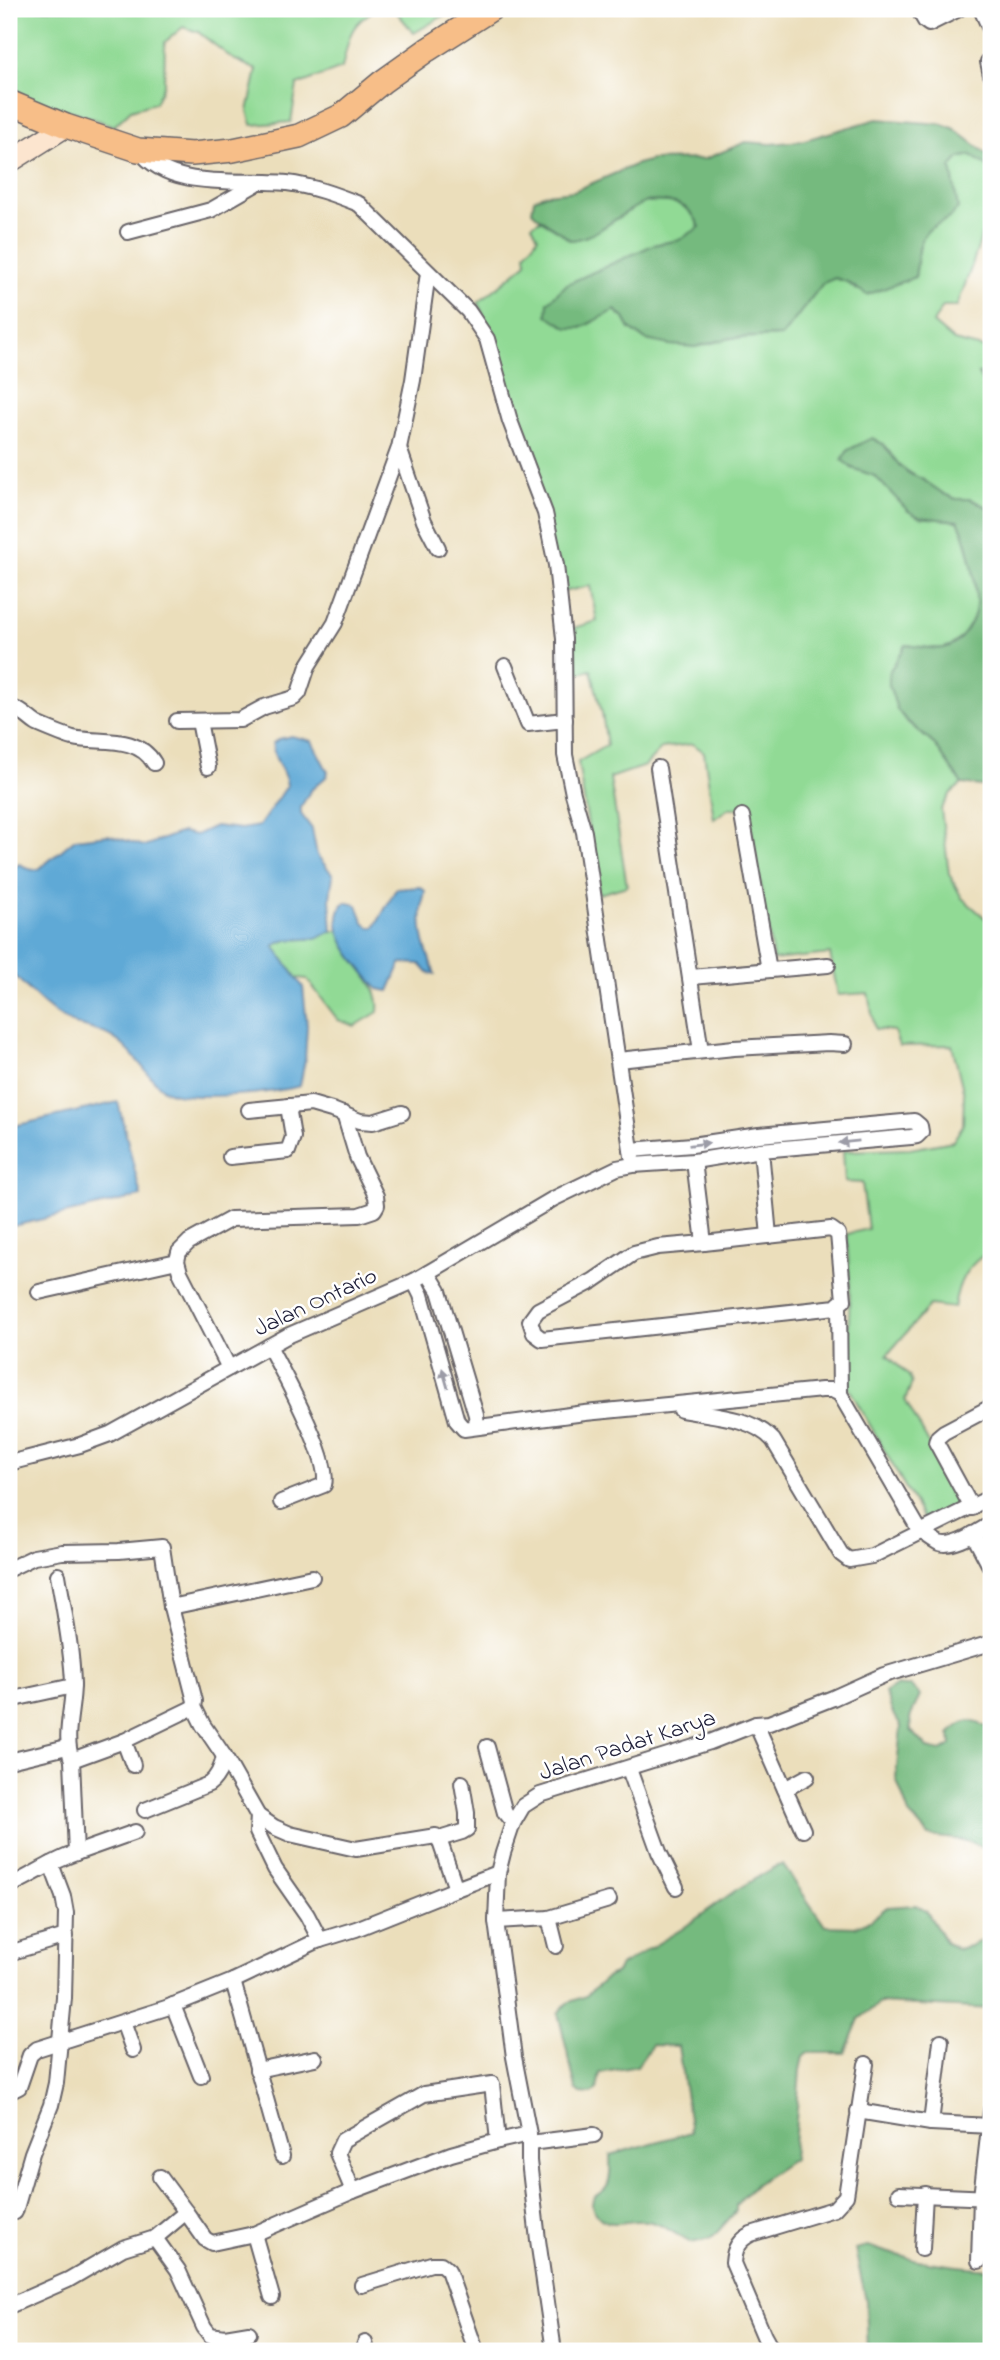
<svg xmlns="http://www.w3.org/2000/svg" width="1000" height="2360" viewBox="0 0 1000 2360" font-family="'Indie Flower',sans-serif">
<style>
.green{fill:#91da95;stroke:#5a7e68;stroke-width:2}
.forest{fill:#74ba7e;stroke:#4b6e5c;stroke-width:2}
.water{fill:#5ea9d6;stroke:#406688;stroke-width:2}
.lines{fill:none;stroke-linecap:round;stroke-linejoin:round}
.minor-casing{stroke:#686468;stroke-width:18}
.secondary-casing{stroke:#686468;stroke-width:24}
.primary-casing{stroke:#686468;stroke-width:26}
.minor{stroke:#fff;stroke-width:14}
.secondary{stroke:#fce5cf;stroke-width:21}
.primary{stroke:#f7be88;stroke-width:23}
.oneway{fill:#9c9ca7}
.labels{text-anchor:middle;stroke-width:5;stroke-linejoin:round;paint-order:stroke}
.street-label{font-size:24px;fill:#22223b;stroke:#fff}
</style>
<rect width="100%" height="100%" fill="#fff"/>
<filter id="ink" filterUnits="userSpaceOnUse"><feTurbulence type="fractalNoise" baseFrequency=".0143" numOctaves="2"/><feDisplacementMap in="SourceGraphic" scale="14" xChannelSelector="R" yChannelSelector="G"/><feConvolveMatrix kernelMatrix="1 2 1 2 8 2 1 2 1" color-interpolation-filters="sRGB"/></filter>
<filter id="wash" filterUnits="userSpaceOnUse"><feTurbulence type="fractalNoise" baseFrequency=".00686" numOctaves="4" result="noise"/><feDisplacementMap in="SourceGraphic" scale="28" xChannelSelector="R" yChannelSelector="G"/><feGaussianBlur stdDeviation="1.57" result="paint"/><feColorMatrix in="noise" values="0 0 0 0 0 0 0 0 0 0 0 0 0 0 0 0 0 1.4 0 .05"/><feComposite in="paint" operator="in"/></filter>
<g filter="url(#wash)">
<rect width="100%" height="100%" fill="#ebdebb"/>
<g class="green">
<path d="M9,9H376C347,27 350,36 342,68L297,85L291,122L252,125L248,111L257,70L233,59L198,32L183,27L165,42L164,84L155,103L131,110L114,126L75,112L32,105L17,90L18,50L9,37Z"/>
<path d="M394,9H455L414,33Z"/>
<path d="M971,155L991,169C994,211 972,266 957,306H943L933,323L954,341L991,350V368L988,372L978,374L991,396V509L970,499H956L944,495L900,466L883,444L852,468L875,476L919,517L958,521C969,541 977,583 976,606C975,621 960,645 944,648C933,650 917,646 906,645L897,709L905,720L935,745L962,784L951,793L941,809L949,874L962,898L991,923V1250C967,1265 958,1280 954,1308L930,1305L887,1355L909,1376L912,1383L905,1400L962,1503L932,1521L924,1520L846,1383L850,1291L847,1234L868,1229L862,1183L845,1182L843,1151L910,1149L953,1141L963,1125L964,1094L952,1045L899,1046L894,1031L875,1029L868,993L838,995L830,954L773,960L748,808H729L714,819L704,752L693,744L662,748L645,766L610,778L627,886L599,894L578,762L607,745L602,713L591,670L573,675L570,629L597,621L590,586L562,592L521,433L500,371L488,324L478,303L527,263L526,253L538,237L532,225L540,220L560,232L569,240C598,239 620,210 647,202C654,200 662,202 669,202C686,203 694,213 700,228L679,240L653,245L581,328L614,310L624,318L630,329L646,340L695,347L731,338L782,336L823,283L835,278L847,282L856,290L915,277C918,262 917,237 931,228C943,220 948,222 957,208L950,167L959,158Z"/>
<path d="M332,931H340C346,962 382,979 378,1012L355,1026L338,1020L307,979L297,978L274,946C287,936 301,941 315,938C321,937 327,933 332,931Z"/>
</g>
<g class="forest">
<path d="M877,119L941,124L953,128L991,157V169L971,155L959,158L951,167L958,208C948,222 943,220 931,228C917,237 918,262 915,277L867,295L847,282L835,278L823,283L782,336L731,338L695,347L670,345L646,340L636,333L630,329L624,318L615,310L581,328H568L547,315L548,302L567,284L653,245L679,240L700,227C693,213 685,203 668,202C661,202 653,200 647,202C620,211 598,239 570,240C558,229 543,223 532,211L534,199L546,194L574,191L637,164L652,160L705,159L746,142L771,144L801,141Z"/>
<path d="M991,368V396L978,374L988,372Z"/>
<path d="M872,438L883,444L900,466L910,474L922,479L944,494L956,499H970L991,509V787L962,784L935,745L905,719L897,709L889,685V672L906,645C917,646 933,650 944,648C960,645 975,621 976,606C977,583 969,541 958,521L919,517L908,511L875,476L852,468L842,460L848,450Z"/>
<path d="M896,1686H911L920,1695L910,1718L911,1730L928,1748L941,1751L951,1745L950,1733C966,1717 972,1719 991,1729L988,1741L991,1746V1856C979,1838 949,1839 929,1836L909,1814L896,1778L901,1726L894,1716L885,1693Z"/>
<path d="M783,1865L825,1926L855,1927L869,1921L887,1907L916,1905L927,1912L946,1943L958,1949L970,1946L991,1935V2009L880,2003L859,2019L845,2053H808L803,2057L800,2070L793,2159L756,2184L742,2198L736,2205V2211L714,2236L709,2239L691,2243C678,2236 662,2223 647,2221C630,2218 607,2232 596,2213C593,2209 592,2208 592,2203C593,2194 602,2194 606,2188C612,2181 610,2164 610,2155L691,2132L678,2046L652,2045L637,2066L600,2073L597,2090L592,2094L581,2093L576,2089L558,2013L567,2003L586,1996L605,1979L616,1973L619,1967L682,1929L736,1890L777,1866Z"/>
<path d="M868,2246C908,2261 948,2266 991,2269V2351H868L866,2301L855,2249Z"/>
</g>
<g class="water">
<path d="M291,736L312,741L328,772L326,777L310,791L301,807V814L312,829L317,855L333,875L330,898L332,931C327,933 321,937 315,938C301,941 286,936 274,946L303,987L307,1026L305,1060L300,1086C278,1093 181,1103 163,1089C147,1076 136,1055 119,1042C106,1031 91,1030 75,1024C49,1013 29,990 9,970V871L19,864L32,870L39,869L75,839L108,835L144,846L182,832L196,835L215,826L241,829L259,826L287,786C286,771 271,758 273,743L279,739Z"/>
<path d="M420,887L425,891C417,923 423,944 435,974L428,973L420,964L401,963L389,991L378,989C362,969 321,929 345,902L357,905L364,923L369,927H375L396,889Z"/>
<path d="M118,1102L141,1196L9,1227V1127Z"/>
</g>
</g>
<g filter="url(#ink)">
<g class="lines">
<defs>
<g id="minor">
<path d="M918,9L925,21L929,24L959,9"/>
<path d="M981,9L991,31"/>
<path d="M991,58L988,62L991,75"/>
<path d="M139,150C171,192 241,178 287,183C312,186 336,195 359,204L468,311L487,339L510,421L545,513L556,565L564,639L565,755L573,794L584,832L632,1156"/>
<path d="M128,232L211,210L256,184"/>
<path d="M399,448L424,521L438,548"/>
<path d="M505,666L528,724L565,720"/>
<path d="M9,708C22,709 26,717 37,724C44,727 65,736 73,738C99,744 137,734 154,763"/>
<path d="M177,721L240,720L264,707L294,698L299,693L308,666L335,623L399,448L413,380L428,273"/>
<path d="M199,721L208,767"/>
<path d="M658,768L701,1051"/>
<path d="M742,816L769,970"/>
<path d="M691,977L828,965"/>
<path d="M618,1060L734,1048L829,1043L845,1044"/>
<path d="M249,1110L311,1104L335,1111L360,1121L373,1122L402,1113"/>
<path d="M761,1150L769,1236"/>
<path d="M230,1157L288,1151L293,1137L288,1106"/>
<path d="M694,1161L704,1243L831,1229L838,1234L844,1300L839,1304L840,1394L920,1531C926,1534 933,1540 939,1543C955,1548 978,1531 991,1524"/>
<path d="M704,1243L658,1247L634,1253L593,1281L538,1310L530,1321L534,1333L542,1339L836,1307L839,1304"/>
<path d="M428,1273L439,1291L476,1415L477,1427"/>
<path d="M414,1281L421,1295L457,1421L464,1429L585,1413L822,1390H832L840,1394"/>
<path d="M39,1292L177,1261"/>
<path d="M269,1346C282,1371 332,1461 324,1485L281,1502"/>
<path d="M229,1368L180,1272L177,1261L179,1252L189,1242L231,1219L359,1215L374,1210L377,1205L376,1196L357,1157L344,1114"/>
<path d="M681,1410C712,1416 751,1416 773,1440L841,1554L849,1560L872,1556L991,1497"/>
<path d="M9,1463L80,1445L110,1434L287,1336L414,1281L553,1199L617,1168L633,1165L694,1161L761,1150L911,1137L917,1136L921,1132L920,1126L914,1121L759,1135L692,1145L631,1150"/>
<path d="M972,1508L936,1442L938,1437L944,1432L991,1407"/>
<path d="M973,1534L991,1568"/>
<path d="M9,1569L34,1557L62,1552L119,1551L162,1547L171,1607L195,1701L194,1707L203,1725L224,1756L258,1816L274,1827L290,1834L356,1849L436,1836L439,1839L456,1889L498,1873"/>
<path d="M171,1607L312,1577"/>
<path d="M9,1700L73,1686"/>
<path d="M756,1724L803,1830"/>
<path d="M124,1741L133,1765"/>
<path d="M487,1747L505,1813L513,1823"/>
<path d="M72,1760L124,1741L194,1707"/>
<path d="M9,1761L67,1747"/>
<path d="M629,1769L659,1852L676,1887"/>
<path d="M785,1789L807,1777"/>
<path d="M145,1810L209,1784C218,1777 222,1767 224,1756"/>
<path d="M258,1816L257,1832L275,1869L307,1915L320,1940"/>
<path d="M439,1839L462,1832L467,1829V1813L462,1783"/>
<path d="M76,1853L135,1832"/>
<path d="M9,1886C32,1876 52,1861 76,1853L72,1760C63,1736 73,1710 73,1684C72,1648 64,1611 58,1575"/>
<path d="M549,1918L556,1946"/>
<path d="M496,1921L549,1918L609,1900"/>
<path d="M9,1953L66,1936"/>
<path d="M233,1981L282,2156"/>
<path d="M173,2005L201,2076"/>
<path d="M123,2022L133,2050"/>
<path d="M257,2070L315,2058"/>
<path d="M9,2092L19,2087L30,2055L37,2049L166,2008L233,1981L317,1941L356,1929L456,1889"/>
<path d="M858,2111L931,2123L991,2126"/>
<path d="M931,2123L941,2041"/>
<path d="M530,2143L594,2135"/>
<path d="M160,2177L186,2212"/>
<path d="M353,2191L451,2154L498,2141"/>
<path d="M899,2194L991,2198"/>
<path d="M15,2212L32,2153L51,2105L56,2083L64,1998L66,1913L63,1896L51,1864"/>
<path d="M254,2234L272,2297"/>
<path d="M155,2238L178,2270L204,2327L210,2335L225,2337L249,2333"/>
<path d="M922,2249L925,2194"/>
<path d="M979,2261L981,2197L991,2110"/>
<path d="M362,2285L431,2264H441L448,2270L476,2351"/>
<path d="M9,2306L68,2280L123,2248L155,2238L186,2212L205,2239L212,2243L254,2234L353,2191L337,2153L343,2140L424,2094L492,2084L498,2141L529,2134"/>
<path d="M365,2343L367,2351"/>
<path d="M554,2351L538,2240L529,2161V2134L514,2057L496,1921L498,1873L503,1853L513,1823L523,1806L540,1795L710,1742L756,1724L769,1723L833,1698L884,1675L991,1643"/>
<path d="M776,2351L769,2345L764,2336L733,2263C734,2248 739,2240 751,2234L834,2209L846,2196L866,2064"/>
</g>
<path id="secondary" d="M9,162L66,126"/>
<path id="primary" d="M9,102L66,126L138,150L192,154L233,150L299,136L341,116L382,82L427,50L491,9"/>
</defs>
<use href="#minor" class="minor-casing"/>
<use href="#secondary" class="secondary-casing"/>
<use href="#primary" class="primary-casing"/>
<use href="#minor" class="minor"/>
<use href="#secondary" class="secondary"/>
<use href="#primary" class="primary"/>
</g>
<defs><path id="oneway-solid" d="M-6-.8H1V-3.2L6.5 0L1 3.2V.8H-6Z" transform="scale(1.75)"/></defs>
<g class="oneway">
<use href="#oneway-solid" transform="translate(849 1142) rotate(174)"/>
<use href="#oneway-solid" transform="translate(699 1144) rotate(-7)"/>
<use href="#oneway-solid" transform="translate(445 1378) rotate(-106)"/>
</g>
</g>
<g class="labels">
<g class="street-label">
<text transform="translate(315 1301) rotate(-25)" y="8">Jalan Ontario</text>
<text transform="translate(627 1744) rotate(-18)" y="8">Jalan Padat Karya</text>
</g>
</g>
<rect width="1000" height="2360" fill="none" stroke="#fff" stroke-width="35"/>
</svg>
